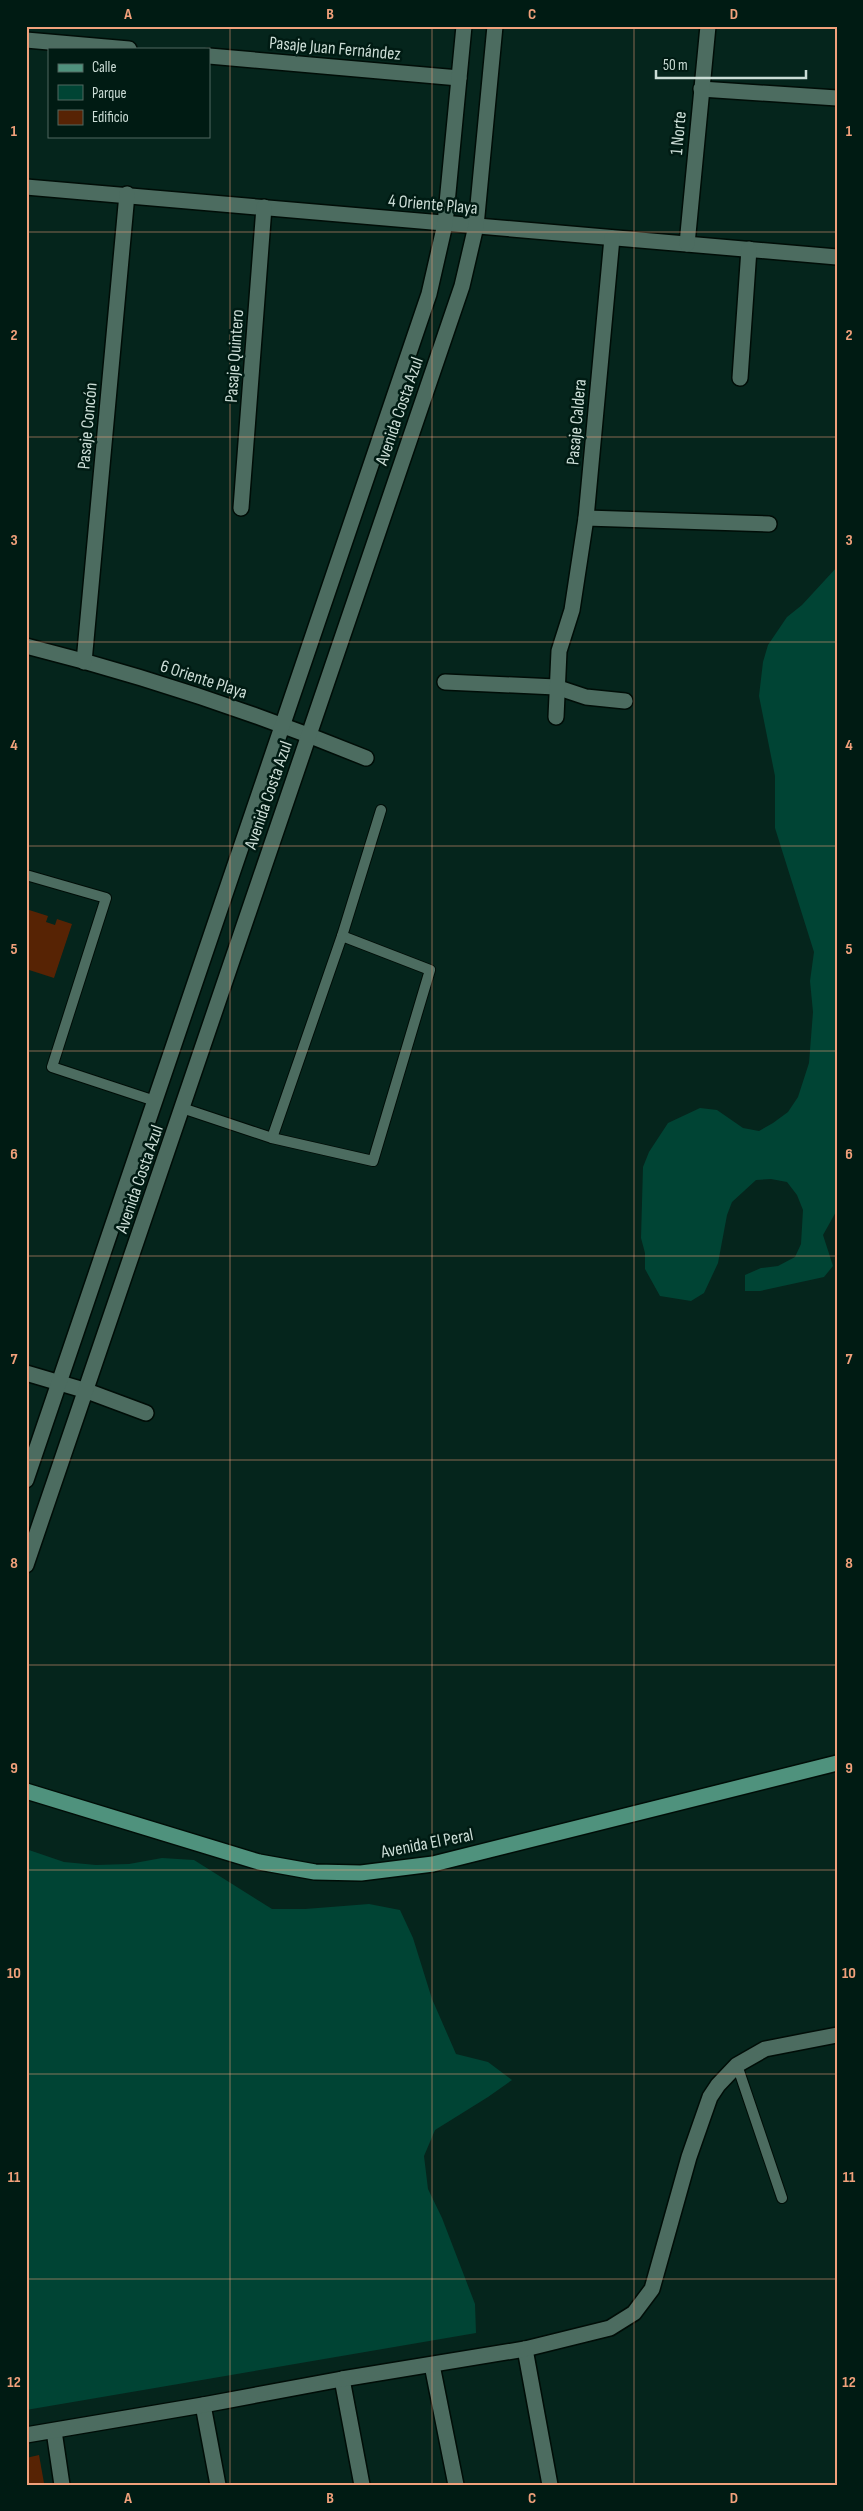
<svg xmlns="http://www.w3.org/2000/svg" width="863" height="2511" viewBox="0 0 863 2511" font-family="'Sofia Sans Condensed',sans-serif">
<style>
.green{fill:#004434}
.building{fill:#572304}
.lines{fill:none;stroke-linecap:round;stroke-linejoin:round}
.lane-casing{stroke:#000d07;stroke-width:12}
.street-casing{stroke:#000d07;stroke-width:18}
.secondary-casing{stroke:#000d07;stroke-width:18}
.primary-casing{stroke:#000d07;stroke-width:18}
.lane{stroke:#4c6c60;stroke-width:10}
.street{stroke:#4c6c60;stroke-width:15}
.secondary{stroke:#4c6c60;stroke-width:15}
.primary{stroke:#4f927d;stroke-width:15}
.grid{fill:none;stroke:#f1a17b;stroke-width:1;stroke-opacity:0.55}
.labels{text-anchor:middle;stroke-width:5;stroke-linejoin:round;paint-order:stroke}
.street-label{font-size:18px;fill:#cbddd6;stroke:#001b13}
.neatline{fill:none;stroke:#f1a17b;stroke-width:2}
.grid-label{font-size:16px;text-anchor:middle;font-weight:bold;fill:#f1a17b}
</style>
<rect width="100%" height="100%" fill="#05251c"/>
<g class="green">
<path d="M837,567V1210L823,1235L833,1266L824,1277L760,1291H745V1275L761,1268L778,1266L795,1257L801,1244L803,1210L797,1195L787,1182L771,1179L756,1180L732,1202L727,1215L718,1263L704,1293L691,1301L660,1296L645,1269V1253L641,1238L643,1167L649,1152L668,1123L700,1108L717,1110L743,1128L759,1131L773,1123L788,1112L798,1097L809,1063L813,1012L810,981L814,952L775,828V776L759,696L763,662L768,645L787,617L802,605Z"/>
<path d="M26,1849L64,1862L96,1865L129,1864L162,1858L194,1860L272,1909H305L369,1904L400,1910L413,1938L432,1999L456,2054L488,2062L512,2080L488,2097L435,2130L424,2156L428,2189L442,2218L475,2304L476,2333L26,2410Z"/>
</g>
<g class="building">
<path d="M26,909L48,916L46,922L55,925L57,919L72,924L54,978L26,969Z"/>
<path d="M39,2455L44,2483L26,2485V2458Z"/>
</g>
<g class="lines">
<defs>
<g id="lane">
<path d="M26,875L106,898L52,1067L155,1101"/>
<path d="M182,1108L272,1138L373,1161L430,970L342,936"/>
<path d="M272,1138L342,936L381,810"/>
<path d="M737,2065L782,2198"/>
</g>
<g id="street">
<path d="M26,40L129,49"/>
<path d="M209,56L459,78"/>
<path d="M701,89L837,98"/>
<path d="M26,187L837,257"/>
<path d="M687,244L708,26"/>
<path d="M740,378L749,249"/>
<path d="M241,508L264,207"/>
<path d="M586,518L769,524"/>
<path d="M26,646C142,675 256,713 366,758"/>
<path d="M84,662L127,194"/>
<path d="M445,682L556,687L586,697L625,701"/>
<path d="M556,717L559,651L572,610L586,518L612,238"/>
<path d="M26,1373L87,1391L146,1413"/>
<path d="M525,2349L550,2485"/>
<path d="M432,2365L456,2485"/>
<path d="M342,2379L362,2485"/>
<path d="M203,2405L218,2485"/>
<path d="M54,2431L62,2485"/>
<path d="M26,2435L203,2405L342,2379L525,2349L610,2328L634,2313L652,2289L689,2157L710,2097L718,2085L737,2065L765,2049L837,2035"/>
</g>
<g id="secondary">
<path d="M26,1480L429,294L445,224L464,26"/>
<path d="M26,1565L462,286L476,226L495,26"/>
</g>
<path id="primary" d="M26,1791L259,1862L315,1872L361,1873L433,1864L837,1763"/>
</defs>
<use href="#lane" class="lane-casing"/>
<use href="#street" class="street-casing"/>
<use href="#secondary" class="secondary-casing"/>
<use href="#primary" class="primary-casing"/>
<use href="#lane" class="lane"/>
<use href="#street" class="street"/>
<use href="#secondary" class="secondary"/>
<use href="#primary" class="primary"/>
</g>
<path class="grid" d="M230,26V2485M432,26V2485M634,26V2485M26,232H837M26,437H837M26,642H837M26,846H837M26,1051H837M26,1256H837M26,1460H837M26,1665H837M26,1870H837M26,2074H837M26,2279H837"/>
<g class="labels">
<g class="street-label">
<text transform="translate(335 48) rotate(5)" y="6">Pasaje Juan Fernández</text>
<text transform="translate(678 133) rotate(-85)" y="6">1 Norte</text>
<text transform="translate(433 204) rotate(5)" y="6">4 Oriente Playa</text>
<text transform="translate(234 356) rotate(-86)" y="6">Pasaje Quintero</text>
<text transform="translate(399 411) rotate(-71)" y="6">Avenida Costa Azul</text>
<text transform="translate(576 422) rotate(-85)" y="6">Pasaje Caldera</text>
<text transform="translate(87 426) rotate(-85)" y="6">Pasaje Concón</text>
<text transform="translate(204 679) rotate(18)" y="6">6 Oriente Playa</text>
<text transform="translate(268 795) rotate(-71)" y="6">Avenida Costa Azul</text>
<text transform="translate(139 1179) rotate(-71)" y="6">Avenida Costa Azul</text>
<text transform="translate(427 1843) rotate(-11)" y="6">Avenida El Peral</text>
</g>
</g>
<rect width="863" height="2511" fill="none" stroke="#001b13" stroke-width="55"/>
<rect x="48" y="48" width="162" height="90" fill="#001b13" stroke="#516961"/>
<rect x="58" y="64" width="25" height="8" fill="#4f927d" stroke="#516961"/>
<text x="92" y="72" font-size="15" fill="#cbddd6">Calle</text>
<rect x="58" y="85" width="25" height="15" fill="#004434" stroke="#516961"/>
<text x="92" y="98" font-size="15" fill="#cbddd6">Parque</text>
<rect x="58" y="110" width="25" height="15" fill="#572304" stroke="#516961"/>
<text x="92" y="122" font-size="15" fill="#cbddd6">Edificio</text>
<path d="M656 70v8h150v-8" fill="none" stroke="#cbddd6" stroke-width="2.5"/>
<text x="663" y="70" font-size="15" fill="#cbddd6" stroke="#001b13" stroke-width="4" paint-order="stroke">50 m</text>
<rect x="28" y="28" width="808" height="2456" class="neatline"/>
<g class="grid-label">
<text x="128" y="19">A</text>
<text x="330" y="19">B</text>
<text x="532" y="19">C</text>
<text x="734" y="19">D</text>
<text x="14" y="136">1</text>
<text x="849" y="136">1</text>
<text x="14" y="340">2</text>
<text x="849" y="340">2</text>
<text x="14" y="545">3</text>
<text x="849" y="545">3</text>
<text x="14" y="750">4</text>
<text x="849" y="750">4</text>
<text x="14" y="954">5</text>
<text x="849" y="954">5</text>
<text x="14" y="1159">6</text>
<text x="849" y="1159">6</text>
<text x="14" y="1364">7</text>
<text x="849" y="1364">7</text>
<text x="14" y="1568">8</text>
<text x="849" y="1568">8</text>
<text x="14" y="1773">9</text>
<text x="849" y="1773">9</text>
<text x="14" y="1978">10</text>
<text x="849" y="1978">10</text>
<text x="14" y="2182">11</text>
<text x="849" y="2182">11</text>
<text x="14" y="2387">12</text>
<text x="849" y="2387">12</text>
<text x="128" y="2503">A</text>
<text x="330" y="2503">B</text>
<text x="532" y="2503">C</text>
<text x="734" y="2503">D</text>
</g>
</svg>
